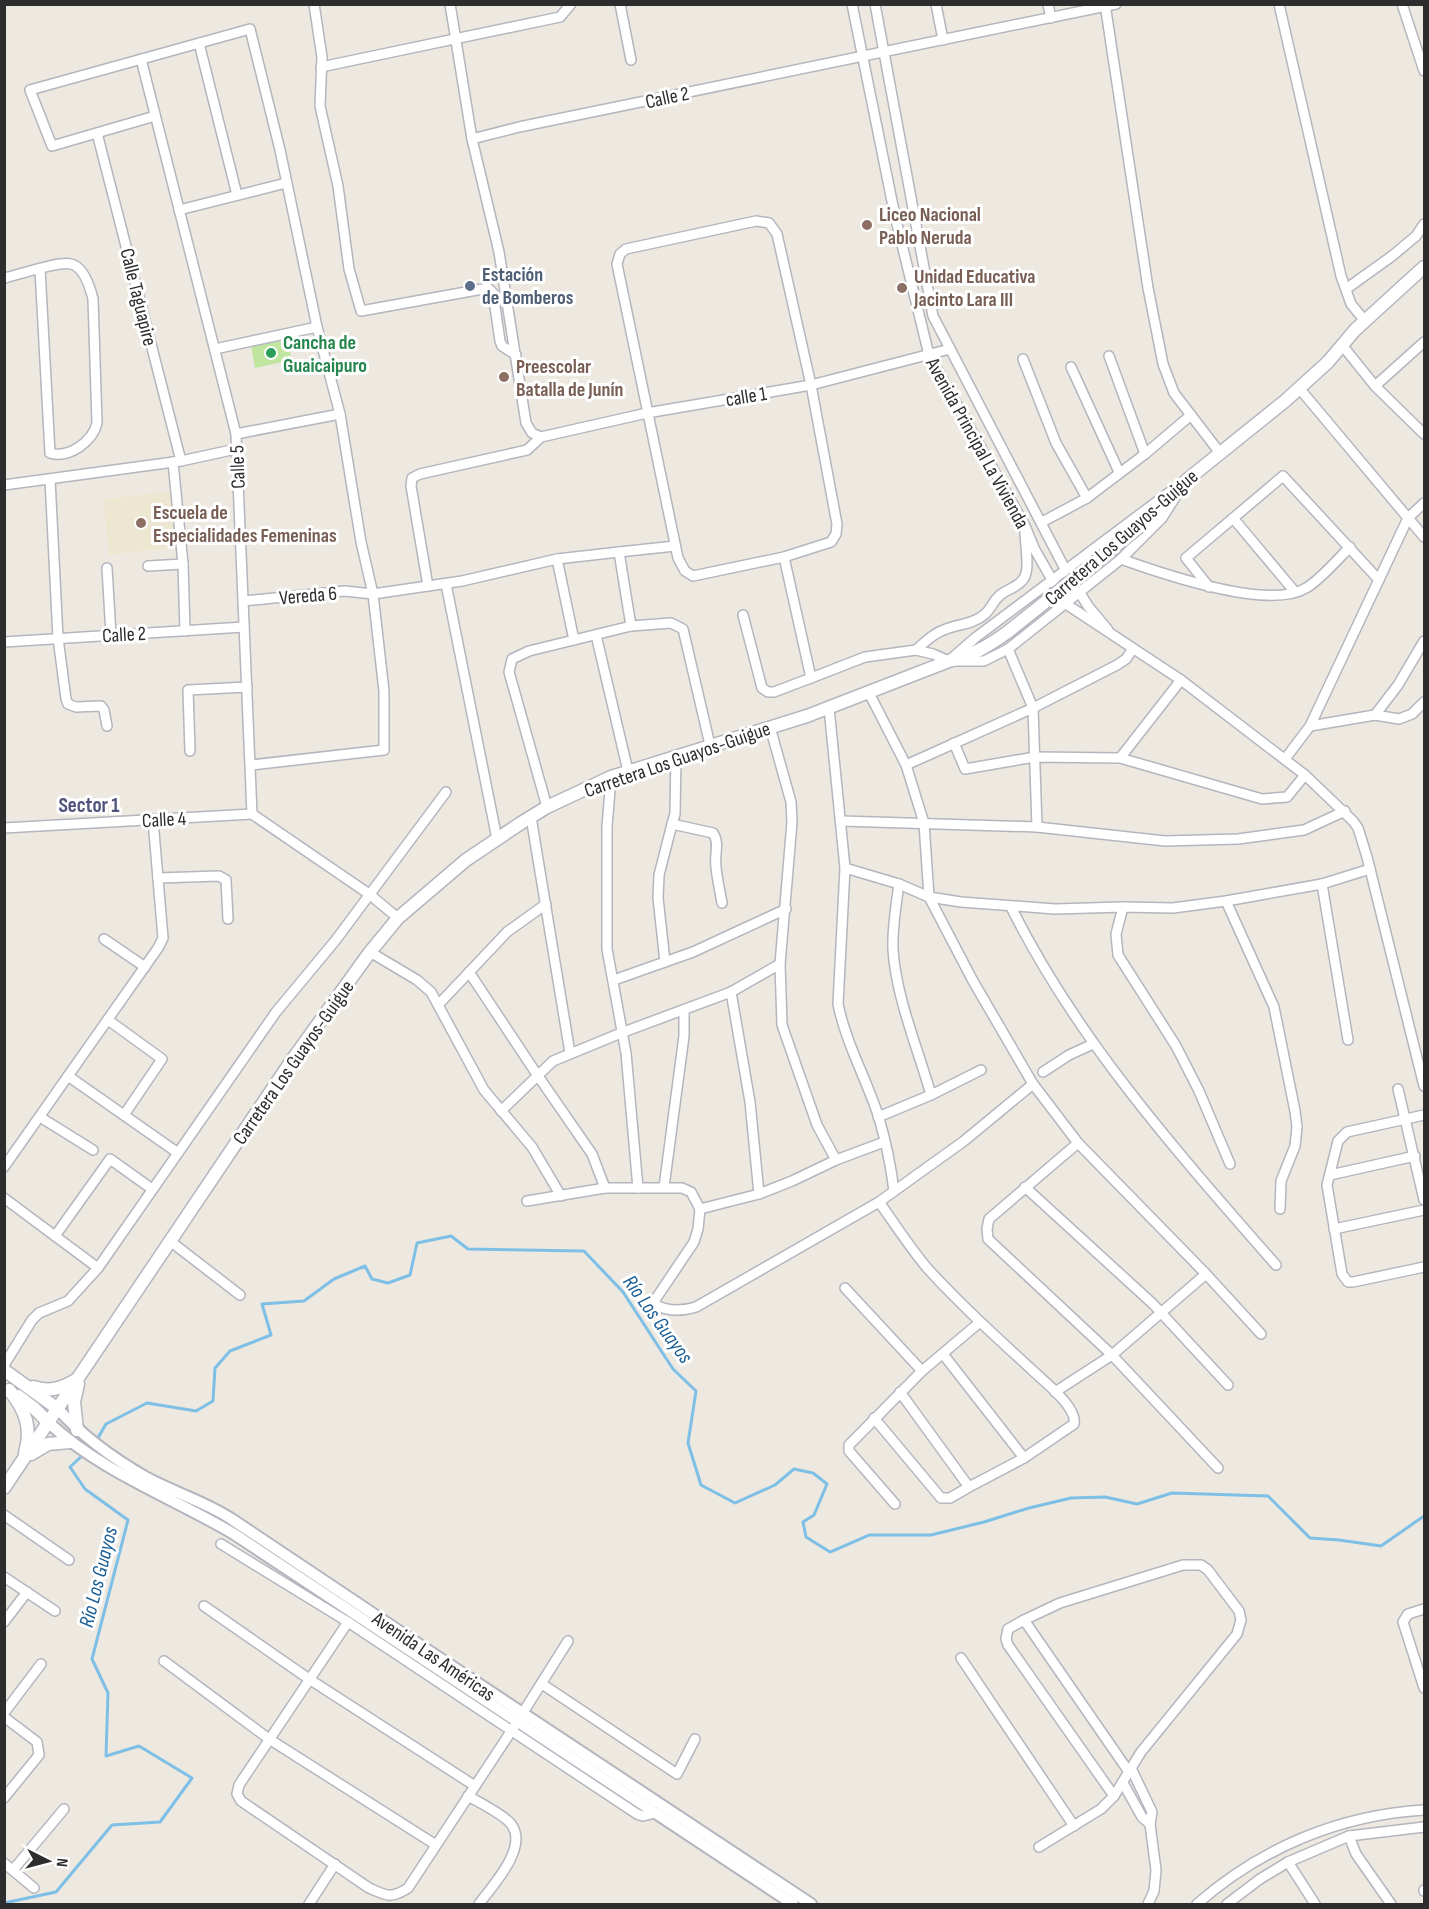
<svg xmlns="http://www.w3.org/2000/svg" width="1429" height="1909" viewBox="0 0 1429 1909" font-family="'Sofia Sans Condensed',sans-serif">
<style>
.education{fill:#ede7d2}
.pitch{fill:#c0e59f}
.lines{fill:none;stroke-linecap:round;stroke-linejoin:round}
.stream{stroke:#7ebfe6;stroke-width:3}
.minor-casing{stroke:#b4b5bf;stroke-width:12}
.tertiary-casing{stroke:#b4b5bf;stroke-width:14}
.secondary-casing{stroke:#b4b5bf;stroke-width:15}
.minor{stroke:#fff;stroke-width:9}
.tertiary{stroke:#fff;stroke-width:10}
.secondary{stroke:#fff;stroke-width:12}
.secondary-bridge-casing{stroke:#b4b5bf;stroke-width:15;stroke-linecap:butt}
.secondary-bridge{stroke:#fff;stroke-width:12}
.education-dot{fill:#8d6e63;stroke:#fff;stroke-width:2}
.service-dot{fill:#5c6f8a;stroke:#fff;stroke-width:2}
.leisure-dot{fill:#2e9e5b;stroke:#fff;stroke-width:2}
.labels{text-anchor:middle;stroke-width:6;stroke-linejoin:round;paint-order:stroke}
.street-label{font-size:20px;fill:#2d2d2d;stroke:#fff}
.education-label{font-size:20px;font-weight:bold;fill:#785e54;stroke:#fff;text-anchor:start}
.service-label{font-size:20px;font-weight:bold;fill:#4e5e75;stroke:#fff;text-anchor:start}
.leisure-label{font-size:20px;font-weight:bold;fill:#27864d;stroke:#fff;text-anchor:start}
.neighbourhood-label{font-size:21px;font-weight:bold;fill:#50537b;stroke:#fff}
.water-label{font-size:21px;font-style:italic;fill:#195d95;stroke:#fff}
</style>
<rect width="100%" height="100%" fill="#ede9e1"/>
<path class="education" d="M173,491L179,547L109,555L103,499Z"/>
<path class="pitch" d="M287,339L292,360L255,368L251,346Z"/>
<g class="lines">
<g class="stream">
<path d="M88,1450L95,1443L106,1424L147,1403L196,1411L213,1401L215,1368L230,1351L271,1335L262,1304L304,1301L334,1279L365,1266L372,1279L388,1283L410,1275L417,1243L451,1236L468,1249L584,1251L623,1292L673,1369L696,1391L688,1443L701,1485L735,1503L775,1485L794,1469L813,1473L827,1484L814,1515L803,1522L806,1537L830,1552L869,1535H931L984,1522L1029,1508L1071,1498L1105,1497L1137,1504L1172,1493L1268,1496L1310,1538L1339,1540L1381,1546L1424,1516"/>
<path d="M4,1903L56,1892L112,1825L160,1822L192,1778L139,1746L106,1756L108,1693L92,1659L128,1520L85,1489L70,1467L83,1455"/>
</g>
<defs>
<g id="minor">
<path d="M314,4L322,57L320,106L338,186L349,269L361,311L488,288L493,293L500,341L502,346L516,355"/>
<path d="M450,4L472,139L499,252L526,423L532,433L541,437"/>
<path d="M620,4L631,60"/>
<path d="M852,4L895,216L929,355L1025,526L1035,550L1066,604L1181,680L1305,775L1353,821L1358,828L1367,857L1424,1086"/>
<path d="M875,4L933,316L1065,569L1088,606L1108,630"/>
<path d="M936,4L943,40"/>
<path d="M1048,4L1051,18"/>
<path d="M1105,4L1148,288L1163,364L1174,393L1220,453"/>
<path d="M1279,4L1341,276L1351,304L1365,321"/>
<path d="M1402,4L1424,71"/>
<path d="M199,43L237,195"/>
<path d="M141,59L236,434L252,814"/>
<path d="M321,67L560,17L571,4"/>
<path d="M155,116L52,146L30,90L250,29L280,150L317,327L340,414L361,542L373,594L384,691V750L251,765"/>
<path d="M97,133L181,461"/>
<path d="M472,139L519,127L1116,4"/>
<path d="M179,210L286,183"/>
<path d="M756,221L769,223L777,234L811,385L837,524L836,534L831,542L784,557L693,576L685,571L678,558L617,264L620,254L626,249Z"/>
<path d="M4,278C19,275 58,261 71,264C84,267 90,287 93,299L97,423C93,441 69,459 50,453L40,269"/>
<path d="M1346,289L1392,256L1416,236L1424,224"/>
<path d="M1424,342L1375,386L1424,434"/>
<path d="M1342,345L1375,386"/>
<path d="M215,349L317,327"/>
<path d="M1109,356L1145,454"/>
<path d="M1023,359L1056,443L1087,498"/>
<path d="M1071,367L1119,472"/>
<path d="M1299,388L1424,537"/>
<path d="M236,434L340,414"/>
<path d="M173,462L183,564L185,631"/>
<path d="M50,479L58,638L66,699L68,704L76,707L101,706L104,710L107,726"/>
<path d="M4,485L181,461L236,449"/>
<path d="M1233,518L1295,592"/>
<path d="M1042,522L1087,498L1145,454L1191,415"/>
<path d="M619,552L675,546"/>
<path d="M784,557L811,678L865,657L916,650L933,654L949,661H984L1008,649L1121,559L1162,518L1176,496"/>
<path d="M557,559L574,640"/>
<path d="M1121,559C1160,573 1269,611 1306,588C1319,581 1339,558 1350,547"/>
<path d="M148,566L183,564"/>
<path d="M107,568L111,635"/>
<path d="M446,584L497,839"/>
<path d="M428,586L411,486L412,478L420,474L527,450L541,437L647,413L811,385L950,349"/>
<path d="M1209,587L1186,558L1283,476L1379,580"/>
<path d="M243,601L345,591L373,594L462,581L557,559L619,552L631,626"/>
<path d="M743,615L762,688L768,692H774L811,678"/>
<path d="M596,635L628,771"/>
<path d="M4,642L244,627"/>
<path d="M1008,649L1033,708L1037,827"/>
<path d="M916,650C926,641 934,633 946,629C959,624 974,624 985,614C992,608 994,598 1003,593C1011,588 1024,584 1026,573C1029,565 1025,542 1025,532"/>
<path d="M951,659L975,638L1171,491"/>
<path d="M869,693L906,765L924,823L929,897L973,981L1033,1084L1078,1143L1206,1274L1261,1334"/>
<path d="M829,708L845,868L838,1004C846,1044 867,1080 879,1118C886,1142 891,1167 894,1191"/>
<path d="M1375,715L1398,685L1424,641"/>
<path d="M1310,726L1375,715L1399,719L1412,714L1424,702"/>
<path d="M770,727L791,802L792,822L780,964L782,1025L817,1125L836,1160"/>
<path d="M954,743L965,769L1035,757L1120,758L1262,799L1287,797L1305,775"/>
<path d="M190,751L188,690L247,687"/>
<path d="M676,756L675,814L672,824L713,833C720,843 714,855 716,867C717,879 720,891 722,903"/>
<path d="M1120,758L1181,680"/>
<path d="M1285,759L1310,726L1408,518L1424,503"/>
<path d="M906,765L1033,708L1117,665L1126,659L1132,650"/>
<path d="M611,777L607,827V949L626,1053L638,1188"/>
<path d="M547,807L509,672L512,659L529,651L631,626L671,623L683,629L710,745"/>
<path d="M252,814L369,894L398,918"/>
<path d="M531,817L570,1053"/>
<path d="M842,821L1037,827L1165,841L1238,839L1304,830L1345,811"/>
<path d="M4,828L252,814"/>
<path d="M845,868L899,884L929,897L961,902L1055,909L1123,907L1173,908L1226,901L1322,884L1370,869"/>
<path d="M158,878L219,876L226,880L228,919"/>
<path d="M899,884C896,906 892,928 893,950C896,997 918,1049 931,1095"/>
<path d="M1322,884L1348,1040"/>
<path d="M1226,901L1274,1007L1295,1111L1297,1127L1295,1146L1281,1181L1280,1209"/>
<path d="M1011,907C1077,1040 1178,1153 1276,1265"/>
<path d="M1123,907L1116,934L1118,955L1176,1046L1199,1091L1230,1164"/>
<path d="M104,939L145,967"/>
<path d="M370,952L417,980L431,992L484,1090L532,1147L561,1196"/>
<path d="M665,962L658,898L659,875L672,824"/>
<path d="M469,972L538,1076L592,1154L605,1188"/>
<path d="M614,980L693,952L786,909"/>
<path d="M731,992L750,1102L759,1194"/>
<path d="M439,1004L507,932L546,904"/>
<path d="M108,1020L162,1059L124,1115"/>
<path d="M1043,1072L1069,1055L1093,1044"/>
<path d="M68,1076L178,1153"/>
<path d="M1398,1089L1424,1200"/>
<path d="M501,1111L553,1061L621,1033L731,992L780,964"/>
<path d="M1424,1115L1347,1132L1338,1141L1327,1185L1342,1274L1348,1282H1353L1424,1267"/>
<path d="M40,1117L93,1150"/>
<path d="M878,1117L931,1095L981,1070"/>
<path d="M1078,1143L989,1219L987,1229L988,1239L1112,1355L1218,1468"/>
<path d="M4,1167L158,948L163,938L153,820"/>
<path d="M1330,1175L1415,1156"/>
<path d="M664,1187L684,1036V1010"/>
<path d="M1025,1187L1153,1304L1228,1385"/>
<path d="M4,1198L98,1268"/>
<path d="M527,1201L605,1188H682L691,1192L700,1209L759,1194L792,1181L836,1160L884,1142"/>
<path d="M879,1202C895,1224 910,1248 928,1269C960,1304 995,1336 1030,1368C1042,1380 1078,1407 1074,1424L1024,1458L969,1487L900,1392"/>
<path d="M700,1209L698,1229L694,1242L655,1300L656,1305C669,1312 683,1311 696,1307L879,1202L964,1141L1033,1084"/>
<path d="M1334,1229L1424,1210"/>
<path d="M55,1236L110,1159L152,1189"/>
<path d="M170,1241L240,1295"/>
<path d="M845,1288L922,1371"/>
<path d="M943,1354L1024,1458"/>
<path d="M4,1365L32,1320L39,1313L68,1301L98,1268L276,1012L335,941L446,792"/>
<path d="M1055,1392L1112,1355L1206,1274"/>
<path d="M874,1418L941,1498H950L969,1487"/>
<path d="M895,1504L849,1451V1445L922,1371L980,1322"/>
<path d="M4,1515L69,1560"/>
<path d="M221,1544L348,1622L637,1814L643,1816L655,1813"/>
<path d="M4,1577L55,1611"/>
<path d="M204,1606L309,1679L475,1786"/>
<path d="M1424,1609L1408,1614L1403,1622L1424,1688"/>
<path d="M1024,1620L1008,1629L1006,1639L1008,1645L1114,1796"/>
<path d="M4,1622L27,1592"/>
<path d="M348,1622L239,1785L237,1794L241,1801L369,1888C387,1896 391,1899 408,1888L512,1730L568,1641"/>
<path d="M961,1658L1074,1826"/>
<path d="M164,1661L269,1739L436,1845"/>
<path d="M542,1684L677,1774L695,1739"/>
<path d="M4,1713L41,1664"/>
<path d="M4,1717L37,1742L39,1755L4,1798"/>
<path d="M1131,1768L1152,1812L1150,1824L1156,1870L1154,1891L1148,1904"/>
<path d="M1123,1783L1142,1817L1150,1824"/>
<path d="M468,1796C480,1803 503,1814 511,1824C529,1847 493,1885 479,1904"/>
<path d="M1349,1836L1356,1854L1391,1904"/>
<path d="M1039,1847L1101,1809L1114,1796L1141,1752L1237,1634L1241,1620L1239,1611L1208,1570L1201,1565H1183L1060,1603L1024,1620L1129,1772"/>
<path d="M1288,1862L1315,1904"/>
<path d="M4,1863L34,1888"/>
<path d="M13,1870L64,1809"/>
<path d="M1424,1891V1890"/>
<path d="M309,1904L335,1864"/>
<path d="M1197,1904C1261,1848 1339,1815 1424,1810"/>
<path d="M1227,1904L1260,1879L1288,1862L1349,1836L1424,1827"/>
</g>
<g id="tertiary">
<path d="M58,1409C83,1437 114,1459 147,1478C175,1493 206,1502 233,1520C425,1649 618,1777 811,1904"/>
<path d="M49,1423C103,1473 172,1497 234,1534L793,1904"/>
</g>
<g id="secondary">
<path d="M1144,523L1188,479L1285,401L1328,362L1355,330L1424,267"/>
<path d="M4,1370L58,1409"/>
<path d="M33,1387C49,1392 61,1389 76,1380"/>
<path d="M9,1390C26,1410 32,1429 25,1453"/>
<path d="M18,1396L34,1408L49,1423"/>
<path d="M77,1430L74,1402L78,1384"/>
<path d="M31,1454L48,1444L70,1442"/>
<path d="M4,1488L290,1063L370,952L398,918L466,860L521,823L547,807L611,777L807,716L949,661C972,656 990,645 1009,631"/>
</g>
</defs>
<use href="#minor" class="minor-casing"/>
<use href="#tertiary" class="tertiary-casing"/>
<use href="#secondary" class="secondary-casing"/>
<use href="#minor" class="minor"/>
<use href="#tertiary" class="tertiary"/>
<use href="#secondary" class="secondary"/>
<defs>
<path id="secondary-bridge" d="M1009,631L1144,523"/>
</defs>
<use href="#secondary-bridge" class="secondary-bridge-casing"/>
<use href="#secondary-bridge" class="secondary-bridge"/>
</g>
<g class="education-dot">
<circle cx="867" cy="225" r="6"/>
<circle cx="902" cy="288" r="6"/>
<circle cx="504" cy="377" r="6"/>
<circle cx="141" cy="523" r="6"/>
</g>
<circle class="service-dot" cx="470" cy="286" r="6"/>
<circle class="leisure-dot" cx="271" cy="353" r="6"/>
<g class="labels">
<g class="street-label">
<text transform="translate(667 97) rotate(-12)" y="7">Calle 2</text>
<text transform="translate(139 297) rotate(76)" y="7">Calle Taguapire</text>
<text transform="translate(746 396) rotate(-9)" y="7">calle 1</text>
<text transform="translate(978 443) rotate(61)" y="7">Avenida Principal La Vivienda</text>
<text transform="translate(237 467) rotate(-92)" y="7">Calle 5</text>
<text transform="translate(1121 537) rotate(-41)" y="7">Carretera Los Guayos-Guigue</text>
<text transform="translate(308 595) rotate(-5)" y="7">Vereda 6</text>
<text transform="translate(124 634) rotate(-3)" y="7">Calle 2</text>
<text transform="translate(677 759) rotate(-19)" y="7">Carretera Los Guayos-Guigue</text>
<text transform="translate(164 819) rotate(-3)" y="7">Calle 4</text>
<text transform="translate(293 1062) rotate(-55)" y="7">Carretera Los Guayos-Guigue</text>
<text transform="translate(434 1656) rotate(34)" y="7">Avenida Las Américas</text>
</g>
<g class="education-label">
<text x="879" y="221">Liceo Nacional<tspan x="879" dy="23">Pablo Neruda</tspan></text>
<text x="914" y="283">Unidad Educativa<tspan x="914" dy="23">Jacinto Lara III</tspan></text>
<text x="516" y="373">Preescolar<tspan x="516" dy="23">Batalla de Junín</tspan></text>
<text x="153" y="519">Escuela de<tspan x="153" dy="23">Especialidades Femeninas</tspan></text>
</g>
<g class="service-label">
<text x="482" y="281">Estación<tspan x="482" dy="23">de Bomberos</tspan></text>
</g>
<g class="leisure-label">
<text x="283" y="349">Cancha de<tspan x="283" dy="23">Guaicaipuro</tspan></text>
</g>
<g class="neighbourhood-label">
<text x="89" y="812">Sector 1</text>
</g>
<g class="water-label">
<text transform="translate(658 1319) rotate(54)" y="7">Río Los Guayos</text>
<text transform="translate(98 1577) rotate(-76)" y="7">Río Los Guayos</text>
</g>
</g>
<rect width="1429" height="1909" fill="none" stroke="#2d2d2d" stroke-width="12"/>
<g transform="translate(48 1861) rotate(96)" stroke="#ffffff" stroke-width="4.5" paint-order="stroke">
<path d="M0-4.5L10 22L0 15L-10 22Z" fill="#2d2d2d"/>
<text y="-9" font-size="16" font-weight="bold" text-anchor="middle" fill="#2d2d2d">N</text>
</g>
</svg>
